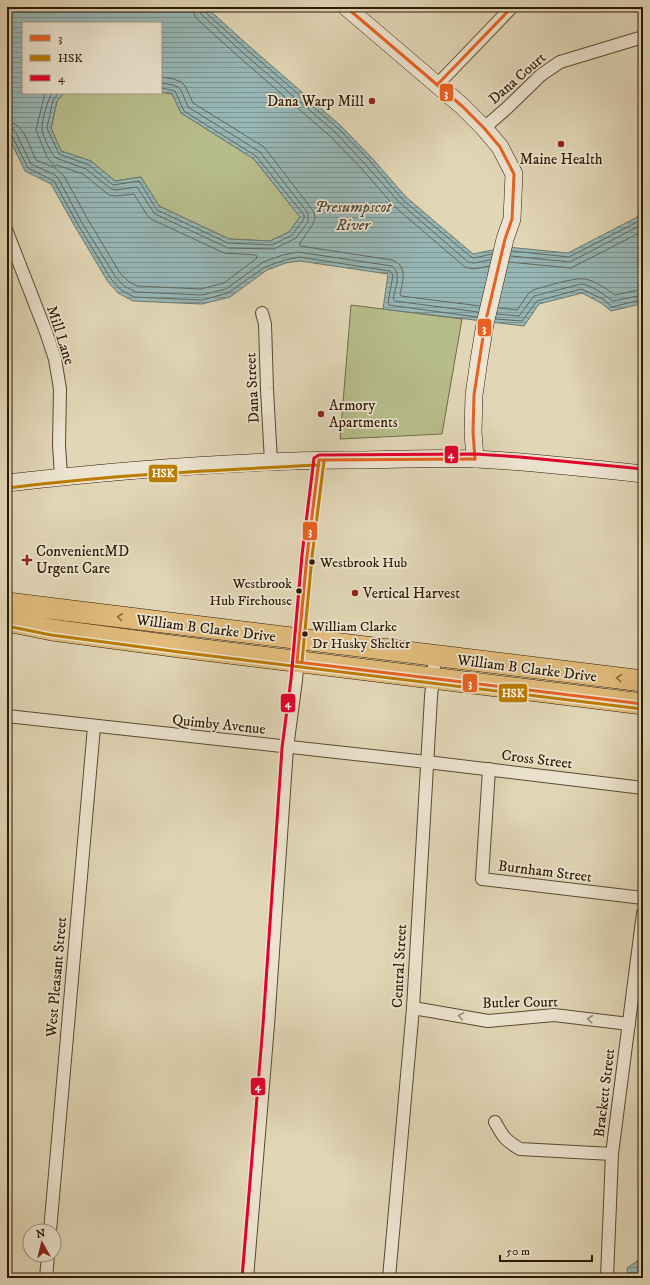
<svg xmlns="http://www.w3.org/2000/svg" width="650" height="1285" viewBox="0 0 650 1285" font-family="'IM FELL DW Pica',serif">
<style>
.park{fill:#b7bc8b;stroke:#726b47}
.water{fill:url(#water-rules);stroke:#6d786e;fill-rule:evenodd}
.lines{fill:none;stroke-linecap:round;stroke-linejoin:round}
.shore{stroke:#62685c;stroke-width:1}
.street-casing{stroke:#5b4930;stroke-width:14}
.secondary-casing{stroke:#2e1a03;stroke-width:18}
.highway-casing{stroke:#2e1a03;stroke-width:22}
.street{stroke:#ece4d0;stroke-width:12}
.secondary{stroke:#ece4d0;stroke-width:17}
.highway{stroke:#e0bb7b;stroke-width:21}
.bus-1-casing{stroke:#ece4d0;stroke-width:6}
.bus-2-casing{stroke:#ece4d0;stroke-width:6}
.bus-3-casing{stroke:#ece4d0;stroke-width:6}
.bus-1{stroke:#e86120;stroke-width:3}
.bus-2{stroke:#bb7c01;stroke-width:3}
.bus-3{stroke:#e4002b;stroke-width:3}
.oneway{stroke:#876a3f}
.oneway2{stroke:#968974}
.poi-dot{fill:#8f2418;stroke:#ece4d0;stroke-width:1.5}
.bus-dot{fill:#2e1a03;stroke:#ece4d0;stroke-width:1.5}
.labels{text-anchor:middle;stroke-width:3.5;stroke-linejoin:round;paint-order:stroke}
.bus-label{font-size:14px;fill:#2e1a03;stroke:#ece4d0;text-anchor:start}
.street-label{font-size:15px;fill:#2e1a03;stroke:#ece4d0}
.poi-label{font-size:15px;fill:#2e1a03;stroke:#ece4d0;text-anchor:start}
.water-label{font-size:16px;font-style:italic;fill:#4e4939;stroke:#ece4d0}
.line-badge{stroke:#ece4d0;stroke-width:1.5}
.badge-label{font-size:11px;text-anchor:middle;font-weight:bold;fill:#fff}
</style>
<defs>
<pattern id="water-rules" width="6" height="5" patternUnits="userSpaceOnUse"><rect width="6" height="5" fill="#97b7b6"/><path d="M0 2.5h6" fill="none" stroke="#7c9492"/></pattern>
</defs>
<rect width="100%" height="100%" fill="#e1d6b6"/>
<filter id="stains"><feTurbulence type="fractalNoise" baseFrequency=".005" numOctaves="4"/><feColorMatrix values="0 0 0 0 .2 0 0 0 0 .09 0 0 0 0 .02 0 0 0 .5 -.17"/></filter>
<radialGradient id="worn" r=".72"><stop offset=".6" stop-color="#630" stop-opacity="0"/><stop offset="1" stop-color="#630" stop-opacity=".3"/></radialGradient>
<g class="park">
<path d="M161,92L172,94L181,113L254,159L300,217L289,232L270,241L229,239L159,206L141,177L115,181L91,161L61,151L51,129L57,101L64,93Z"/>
<path d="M351,305L462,319L442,434L340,439Z"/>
</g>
<g class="water">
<path d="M7,7H206L249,46L341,126L372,158L406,197L473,254L507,247L568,253L643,214V305L641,304L611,311L601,303L582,293L539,304L524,326L383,309L388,274L300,261L286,263L267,270L230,297L202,304L133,301L118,293L108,282L74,225L51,184L25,171L7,134ZM23,23H161V92L172,94L181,113L254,159L300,217L289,232L270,241L229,239L159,206L141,177L115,181L91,161L61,151L51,128L57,101L64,93H23Z"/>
<path d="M643,1257V1278H628L627,1268Z"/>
</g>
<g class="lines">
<g class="shore">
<path d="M193,7L194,14L197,19L239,57L331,137L361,168L395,207L465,267L474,269L489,266"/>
<path d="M199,7L200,12L202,15L243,53L335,132L365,164L400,203L468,262L474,263L490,260"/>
<path d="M204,7L205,12L246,49L339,129L369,160L403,200L471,257L474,258L492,254"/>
<path d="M161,77L174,79L181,82L185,86L193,103L264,147L314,212L315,218L313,224L300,243V246L392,260C408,266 403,281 400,294L401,296L480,306"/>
<path d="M52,93C48,99 41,122 42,130C43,136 51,154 56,158L86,169L111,189L116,190L137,187L155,214L228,248L274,249L296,238L308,222V213L260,152L188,107L181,90L178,87L173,85L161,83"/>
<path d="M59,93L53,100L47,128L59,154L89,165L113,185L139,181L157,210L228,243L272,245L292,235L304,219V215L256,156L184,111L175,91L161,88"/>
<path d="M7,122C25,123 29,147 36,160L53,167V164L47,157L36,130L45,93"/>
<path d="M7,128L13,129L16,133L31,164L55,175L58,178L81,221L115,276L124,286L136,292L202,295L226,289L263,262L283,255L298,252L392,266C402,274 395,289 393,299L395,301L478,312"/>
<path d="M7,133L12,136L28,168L54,181L77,223L111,279L121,290L134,297L202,300L228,293L265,267L285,260L299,257L390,271L393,275L388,303L389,305L477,317"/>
<path d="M57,165L83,174L109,195L115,196L134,194L147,215L151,219L224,253L256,255L257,258L224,283L201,289L137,286L128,281L120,273L87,218L64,176L55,168V166Z"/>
<path d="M512,251L569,257L643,219"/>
<path d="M511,256L570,262L643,224"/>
<path d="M509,262L571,268L643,231"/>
<path d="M499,308L517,310L528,294L533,290C543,287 575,277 585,279C595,281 607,289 615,295L643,289"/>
<path d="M497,314L519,316L534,296L581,284C592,285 604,295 613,301L643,295"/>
<path d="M496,319L522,321L537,301L581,289L603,299L612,307L640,300L643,301"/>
</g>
<defs>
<g id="street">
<path d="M437,85L512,7"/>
<path d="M484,128L507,108L541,75L560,62L643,37"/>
<path d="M7,232L46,332L55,359L60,389L59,445L61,476"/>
<path d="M262,313L265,324L267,389L271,462"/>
<path d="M7,716L427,762L643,788"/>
<path d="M489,769L482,879L643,898"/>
<path d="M413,1008L488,1021L554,1015L629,1024"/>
<path d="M495,1122C503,1137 506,1141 520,1149L612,1154"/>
<path d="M50,1231L94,727"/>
<path d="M46,1278L48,1255"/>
<path d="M247,1278L268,1025L287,748L296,680L307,556L319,460"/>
<path d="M389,1278L413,1008L431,697L435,656"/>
<path d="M607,1278L612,1154L643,913"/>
</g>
<g id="secondary">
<path d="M346,7L462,106L484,128L500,147L514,174L512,219L505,239L485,324L479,360L474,395L473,432L475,459"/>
<path d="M7,483C119,470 233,461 346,460C389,460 433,457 477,459C533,462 588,468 643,474"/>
</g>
<g id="highway">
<path d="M7,603L643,681"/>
<path d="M7,621L52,630L180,647L643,704"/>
</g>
</defs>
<use href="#street" class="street-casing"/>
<use href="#secondary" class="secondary-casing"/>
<use href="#highway" class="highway-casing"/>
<use href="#street" class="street"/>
<use href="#secondary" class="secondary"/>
<use href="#highway" class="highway"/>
<defs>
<g id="bus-1">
<path d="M346,7L462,106L484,128L500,147L514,174L512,219L505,239L485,324L474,395L473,432L475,459"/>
<path d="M437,85L512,7"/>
<path d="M319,460L475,459"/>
<path d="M297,662L643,704"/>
<path d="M297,662L307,556L319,460"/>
</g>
<g id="bus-2">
<path d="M8,488C111,475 215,470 319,465"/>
<path d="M7,626L51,635L179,652L642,709"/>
<path d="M302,662L312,557L324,461"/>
</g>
<path id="bus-3" d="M242,1278L263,1025L282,748L291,679L302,555L314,458L319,455L475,454L520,457L643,469"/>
</defs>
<use href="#bus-1" class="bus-1-casing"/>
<use href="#bus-2" class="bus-2-casing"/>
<use href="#bus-3" class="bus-3-casing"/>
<use href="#bus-1" class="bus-1"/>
<use href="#bus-2" class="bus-2"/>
<use href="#bus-3" class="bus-3"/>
</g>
<defs><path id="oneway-chevron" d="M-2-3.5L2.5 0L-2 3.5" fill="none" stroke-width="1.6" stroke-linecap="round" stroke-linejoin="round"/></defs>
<g class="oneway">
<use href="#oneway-chevron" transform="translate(120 617) rotate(-173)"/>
<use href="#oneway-chevron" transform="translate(619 678) rotate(-174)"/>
</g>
<g class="oneway2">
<use href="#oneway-chevron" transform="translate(461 1016) rotate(-170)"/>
<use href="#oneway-chevron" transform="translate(590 1019) rotate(-173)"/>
</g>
<g class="poi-dot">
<circle cx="372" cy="101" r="4"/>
<circle cx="561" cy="144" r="4"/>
<circle cx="321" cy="414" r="4"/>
<path d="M25 554h4v4h4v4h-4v4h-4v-4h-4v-4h4z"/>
<circle cx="355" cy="593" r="4"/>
</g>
<g class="bus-dot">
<circle cx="312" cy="562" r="3.5"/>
<circle cx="299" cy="591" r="3.5"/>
<circle cx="305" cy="634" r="3.5"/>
</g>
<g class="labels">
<g class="bus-label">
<text x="320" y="567">Westbrook Hub</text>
<text x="292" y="588" text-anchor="end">Westbrook<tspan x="292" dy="17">Hub Firehouse</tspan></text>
<text x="312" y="631">William Clarke<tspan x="312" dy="17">Dr Husky Shelter</tspan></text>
</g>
<g class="street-label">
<text transform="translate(517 78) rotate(-41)" y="5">Dana Court</text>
<text transform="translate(61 335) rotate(72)" y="5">Mill Lane</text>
<text transform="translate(252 388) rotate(-93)" y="5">Dana Street</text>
<text transform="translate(206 628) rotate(7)" y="5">William B Clarke Drive</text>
<text transform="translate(527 668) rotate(7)" y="5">William B Clarke Drive</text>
<text transform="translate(219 724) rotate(6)" y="5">Quimby Avenue</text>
<text transform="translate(537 759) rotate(7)" y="5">Cross Street</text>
<text transform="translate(545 871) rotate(7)" y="5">Burnham Street</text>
<text transform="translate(399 966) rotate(-87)" y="5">Central Street</text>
<text transform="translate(56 977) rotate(-85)" y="5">West Pleasant Street</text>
<text transform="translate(520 1002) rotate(-1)" y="5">Butler Court</text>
<text transform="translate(604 1093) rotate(-83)" y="5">Brackett Street</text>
</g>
<g class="poi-label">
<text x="364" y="106" text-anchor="end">Dana Warp Mill</text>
<text x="561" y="164" text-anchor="middle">Maine Health</text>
<text x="329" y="410">Armory<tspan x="329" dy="17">Apartments</tspan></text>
<text x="36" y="556">ConvenientMD<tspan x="36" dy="17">Urgent Care</tspan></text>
<text x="363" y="598">Vertical Harvest</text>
</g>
<g class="water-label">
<text x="353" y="212">Presumpscot<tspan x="353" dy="18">River</tspan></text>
</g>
</g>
<g class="line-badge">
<rect x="439" y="83" width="15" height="19" rx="4" fill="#e86120"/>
<rect x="477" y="318" width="15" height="19" rx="4" fill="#e86120"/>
<rect x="444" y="445" width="15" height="19" rx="4" fill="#e4002b"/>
<rect x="148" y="464" width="30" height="19" rx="4" fill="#bb7c01"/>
<rect x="302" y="521" width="16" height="20" rx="4" fill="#e86120"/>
<rect x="462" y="673" width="16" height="20" rx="4" fill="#e86120"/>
<rect x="498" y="683" width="30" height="20" rx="4" fill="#bb7c01"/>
<rect x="280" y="693" width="16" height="20" rx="4" fill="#e4002b"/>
<rect x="250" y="1077" width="16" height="19" rx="4" fill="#e4002b"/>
</g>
<g class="badge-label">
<text x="446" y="97">3</text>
<text x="484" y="332">3</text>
<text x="451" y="458">4</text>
<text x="163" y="477">HSK</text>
<text x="310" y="535">3</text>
<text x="470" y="687">3</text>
<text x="513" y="697">HSK</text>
<text x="288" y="707">4</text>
<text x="258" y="1090">4</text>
</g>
<rect width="650" height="1285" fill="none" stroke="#e1d6b6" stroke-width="24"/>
<rect x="8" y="8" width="634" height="1269" fill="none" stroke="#2e1a03" stroke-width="2"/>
<rect x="12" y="12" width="626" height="1261" fill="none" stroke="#2e1a03"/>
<rect x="22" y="22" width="140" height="72" fill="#ece4d0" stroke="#a0937e"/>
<rect x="30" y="35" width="20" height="6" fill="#e86120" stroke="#a0937e"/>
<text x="58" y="42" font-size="12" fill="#2e1a03">3</text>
<rect x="30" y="55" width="20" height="6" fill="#bb7c01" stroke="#a0937e"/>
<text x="58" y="62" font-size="12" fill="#2e1a03">HSK</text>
<rect x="30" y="75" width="20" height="6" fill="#e4002b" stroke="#a0937e"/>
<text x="58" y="82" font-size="12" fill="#2e1a03">4</text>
<g transform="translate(42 1243) rotate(352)"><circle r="19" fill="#ece4d0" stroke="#a0937e"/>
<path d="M0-3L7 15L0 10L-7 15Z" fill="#8f2418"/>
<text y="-6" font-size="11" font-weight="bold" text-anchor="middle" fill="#2e1a03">N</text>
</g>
<path d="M500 1255v6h92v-6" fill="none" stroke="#2e1a03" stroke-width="2"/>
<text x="506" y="1255" font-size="12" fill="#2e1a03" stroke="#ece4d0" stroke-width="3" paint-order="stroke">50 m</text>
<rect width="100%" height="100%" filter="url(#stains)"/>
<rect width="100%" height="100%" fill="url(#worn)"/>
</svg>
